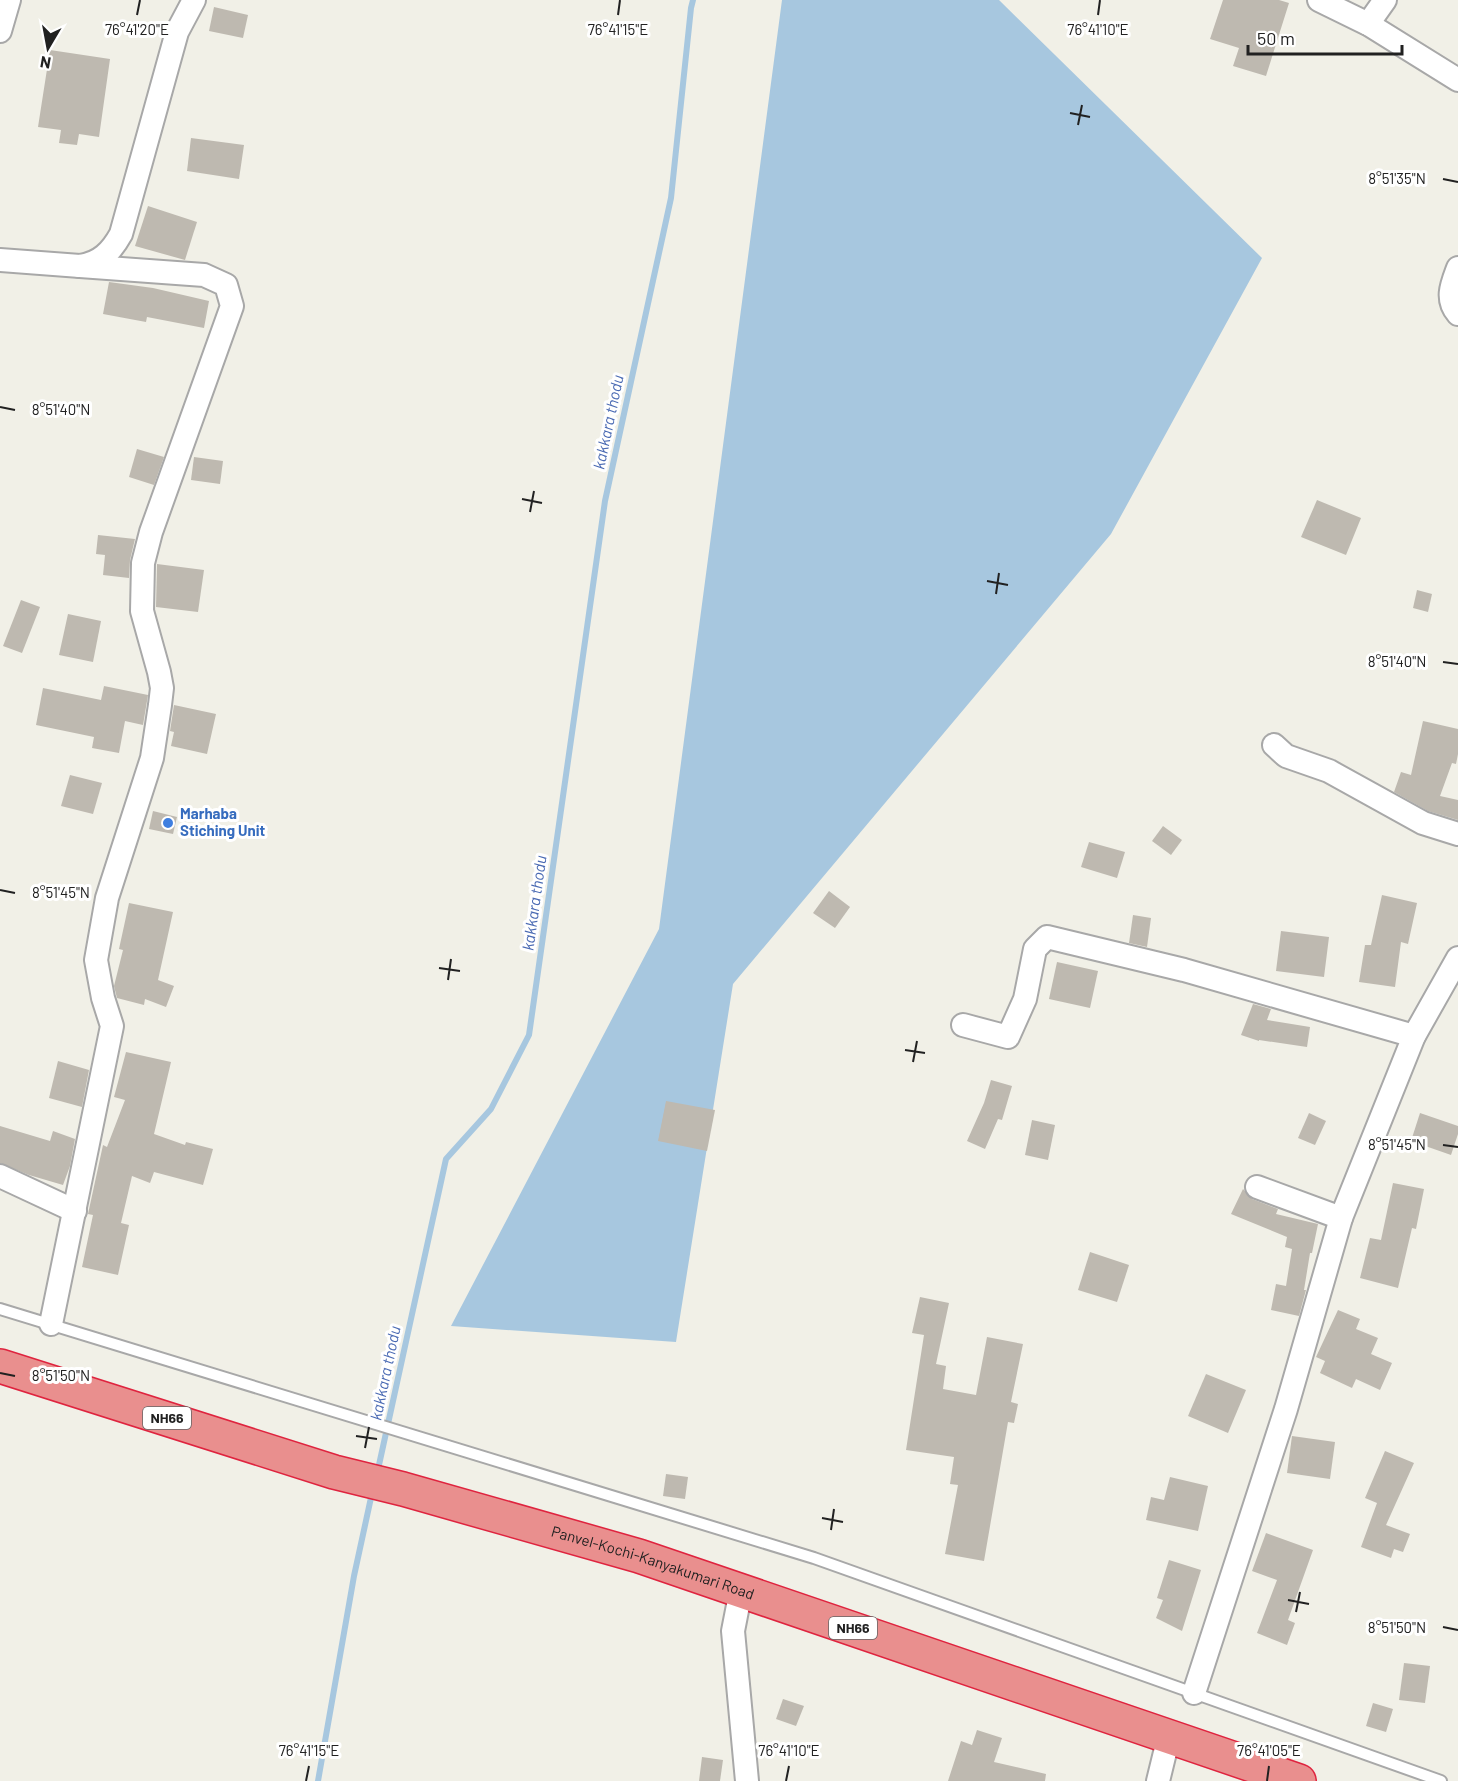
<svg xmlns="http://www.w3.org/2000/svg" width="1458" height="1781" viewBox="0 0 1458 1781" font-family="Barlow,sans-serif">
<style>
.water{fill:#a7c7df}
.lines{fill:none;stroke-linecap:round;stroke-linejoin:round}
.stream{stroke:#a7c7df;stroke-width:6}
.building{fill:#beb9b0}
.lane-casing{stroke:#a8a8a8;stroke-width:14}
.street-casing{stroke:#a8a8a8;stroke-width:26}
.highway-casing{stroke:#df243f;stroke-width:36}
.lane{stroke:#fff;stroke-width:10}
.street{stroke:#fff;stroke-width:22}
.highway{stroke:#e98f8e;stroke-width:33}
.ticks{fill:none;stroke:#212121;stroke-width:2}
.shop-dot{fill:#3f7fe0;stroke:#fff;stroke-width:2}
.labels{text-anchor:middle;stroke-width:6;stroke-linejoin:round;paint-order:stroke}
.shield{fill:#fff;stroke:#646464;stroke-width:1.5}
.shield-label{font-size:14px;font-weight:bold;fill:#212121}
.shop-label{font-size:15px;font-weight:bold;fill:#366cbe;stroke:#fff;text-anchor:start}
.street-label{font-size:15px;fill:#212121;stroke:#fff}
.water-label{font-size:16px;font-style:italic;fill:#4a6ab3;stroke:#fff}
.ticks-label{font-size:15px;text-anchor:middle;fill:#212121;stroke:#fff;stroke-width:6;stroke-linejoin:round;paint-order:stroke}
</style>
<rect width="100%" height="100%" fill="#f1f0e7"/>
<path class="water" d="M782,0H999L1262,258L1111,534L733,984L676,1342L451,1326L659,929Z"/>
<g class="lines">
<g class="stream">
<path d="M377,1474L446,1159L491,1109L529,1035L605,501L671,198L691,8L693,0"/>
<path d="M318,1781L354,1576L372,1493"/>
</g>
</g>
<g class="building">
<path d="M1223,0H1279L1289,3L1266,76L1233,66L1239,48L1210,39Z"/>
<path d="M214,7L248,15L243,38L209,31Z"/>
<path d="M50,50L110,59L99,137L79,134L77,145L59,143L61,130L38,127Z"/>
<path d="M191,138L244,145L239,179L187,171Z"/>
<path d="M148,206L197,222L185,260L135,246Z"/>
<path d="M109,282L153,288L209,301L204,328L147,317L146,322L103,314Z"/>
<path d="M137,449L164,457L154,485L129,477Z"/>
<path d="M194,457L223,461L220,484L191,480Z"/>
<path d="M1317,500L1361,518L1346,555L1301,537Z"/>
<path d="M98,535L135,539L130,560L129,578L103,575L105,555L96,554Z"/>
<path d="M157,564L204,570L198,612L156,607Z"/>
<path d="M1417,590L1432,594L1428,612L1413,608Z"/>
<path d="M21,600L40,607L22,653L3,646Z"/>
<path d="M68,614L101,621L93,662L59,655Z"/>
<path d="M104,686L148,695L143,725L125,721L119,753L92,748L94,737L36,725L43,688L101,700Z"/>
<path d="M174,705L216,714L207,754L171,746L174,732L170,731Z"/>
<path d="M1423,721L1458,729V754L1456,764L1452,763L1440,796L1458,800V820L1428,811L1394,792L1401,772L1411,775Z"/>
<path d="M70,775L102,783L93,814L61,806Z"/>
<path d="M153,811L177,817L173,834L149,829Z"/>
<path d="M1163,826L1182,840L1171,855L1152,841Z"/>
<path d="M1089,842L1125,852L1117,878L1081,867Z"/>
<path d="M829,891L850,907L835,928L813,913Z"/>
<path d="M1382,895L1417,903L1408,944L1401,942L1395,987L1359,982L1365,945H1371Z"/>
<path d="M129,903L173,912L158,980L174,986L166,1007L145,999L144,1005L117,998L114,986L123,950L119,949Z"/>
<path d="M1133,915L1151,918L1147,947L1129,943Z"/>
<path d="M1281,931L1329,937L1324,977L1276,971Z"/>
<path d="M1057,962L1098,971L1090,1008L1049,999Z"/>
<path d="M1253,1004L1271,1009L1267,1020L1310,1027L1307,1047L1259,1040V1041L1241,1035Z"/>
<path d="M126,1052L171,1062L154,1134L185,1145L186,1142L213,1149L203,1185L154,1172L150,1183L132,1176L121,1223L129,1225L118,1275L82,1267L93,1215L88,1214L103,1145L107,1147L125,1100L114,1097Z"/>
<path d="M58,1061L89,1070L82,1107L49,1098Z"/>
<path d="M991,1080L1012,1086L1002,1120L998,1119L985,1149L967,1141L984,1103Z"/>
<path d="M666,1101L715,1110L707,1151L658,1141Z"/>
<path d="M1309,1113L1326,1121L1315,1145L1298,1138Z"/>
<path d="M1420,1113L1458,1126V1134L1451,1155L1411,1141Z"/>
<path d="M1032,1120L1055,1125L1048,1160L1025,1155Z"/>
<path d="M0,1126L50,1141L53,1131L75,1139L70,1166L63,1185L29,1175L0,1163Z"/>
<path d="M1393,1183L1424,1189L1416,1229L1412,1228L1398,1288L1360,1278L1370,1238L1381,1240Z"/>
<path d="M1243,1189L1252,1199L1278,1209L1276,1214L1318,1224L1312,1253H1310L1304,1290H1306L1299,1316L1271,1310L1276,1284L1286,1286L1292,1249L1285,1247L1287,1237L1231,1214Z"/>
<path d="M1090,1252L1129,1265L1117,1302L1078,1290Z"/>
<path d="M920,1297L949,1303L936,1364L946,1366L943,1389L976,1395L987,1337L1023,1344L1011,1402L1018,1404L1014,1423L1008,1422L984,1561L945,1554L958,1485L950,1484L954,1457L906,1450L924,1335L912,1333Z"/>
<path d="M1338,1310L1360,1319L1356,1329L1378,1338L1371,1354L1392,1363L1380,1390L1356,1379L1352,1388L1320,1373L1325,1361L1316,1357Z"/>
<path d="M1206,1374L1246,1390L1228,1433L1188,1416Z"/>
<path d="M1292,1436L1335,1442L1330,1479L1287,1473Z"/>
<path d="M1385,1451L1414,1463L1386,1525L1410,1534L1403,1552L1394,1549L1391,1558L1361,1547L1377,1503L1365,1498Z"/>
<path d="M666,1474L688,1477L685,1499L663,1496Z"/>
<path d="M1170,1477L1208,1486L1198,1531L1146,1520L1151,1497L1164,1500Z"/>
<path d="M1266,1533L1313,1550L1288,1620L1295,1623L1287,1645L1257,1633L1277,1580L1252,1571Z"/>
<path d="M1169,1560L1201,1570L1182,1631L1156,1618L1163,1600L1157,1598Z"/>
<path d="M1404,1663L1430,1666L1425,1703L1399,1700Z"/>
<path d="M783,1699L804,1706L796,1726L776,1719Z"/>
<path d="M1373,1703L1393,1709L1386,1732L1366,1726Z"/>
<path d="M977,1730L1002,1738L994,1762L1046,1774L1045,1781H948L961,1741L972,1745Z"/>
<path d="M702,1757L723,1760L720,1781H699Z"/>
</g>
<g class="lines">
<defs>
<path id="lane" d="M0,1309L814,1558L1441,1781"/>
<g id="street">
<path d="M1319,0L1368,24L1458,80"/>
<path d="M1368,24L1385,0"/>
<path d="M0,31L9,0"/>
<path d="M0,260L80,266C100,263 111,252 121,234L177,32L194,0"/>
<path d="M1458,268C1452,284 1445,299 1458,314"/>
<path d="M1274,745L1286,756L1329,771L1423,823L1458,834"/>
<path d="M963,1025L1008,1037L1025,999L1035,949L1047,937L1184,970L1414,1036"/>
<path d="M0,1176L75,1211"/>
<path d="M1257,1187L1341,1218"/>
<path d="M51,1324L112,1026L103,998L96,960L107,898L152,758L160,705L162,688L159,672L142,611L143,563L151,532L232,306L226,285L204,275L80,266"/>
<path d="M741,1590L733,1631L747,1781"/>
<path d="M1194,1693L1286,1409L1341,1218L1414,1036L1458,958"/>
<path d="M1158,1781L1169,1736"/>
</g>
<g id="highway">
<path id="s1" d="M0,1366L334,1472L403,1489L639,1556L1299,1781"/>
</g>
</defs>
<use href="#lane" class="lane-casing"/>
<use href="#street" class="street-casing"/>
<use href="#highway" class="highway-casing"/>
<use href="#lane" class="lane"/>
<use href="#street" class="street"/>
<use href="#highway" class="highway"/>
</g>
<path class="ticks" d="M137,15L140,0M618,15L620,0M1098,15L1100,0M1070,113L1090,117M1078,125L1082,105M1443,179L1458,182M0,407L15,410M522,499L542,503M530,512L534,491M987,581L1008,585M996,594L999,573M1443,662L1458,664M0,890L15,893M439,968L460,971M448,980L451,959M905,1050L925,1053M913,1062L917,1041M1443,1145L1458,1147M0,1373L15,1376M356,1436L377,1439M365,1448L369,1427M822,1518L843,1522M831,1530L834,1509M1288,1600L1309,1604M1296,1612L1300,1592M1443,1627L1458,1630M306,1781L309,1766M786,1781L789,1766M1267,1781L1269,1766"/>
<circle class="shop-dot" cx="168" cy="823" r="6"/>
<g class="labels">
<g class="shield">
<rect x="143" y="1407" width="48" height="22" rx="4.5"/>
<rect x="829" y="1617" width="48" height="22" rx="4.5"/>
</g>
<g class="shield-label">
<text x="167" y="1423">NH66</text>
<text x="853" y="1633">NH66</text>
</g>
<g class="shop-label">
<text x="180" y="819">Marhaba<tspan x="180" dy="17">Stiching Unit</tspan></text>
</g>
<g class="street-label">
<text dy="5" stroke="none"><textPath href="#s1" startOffset="682">Panvel-Kochi-Kanyakumari Road</textPath></text>
</g>
<g class="water-label">
<text transform="translate(608 422) rotate(-78)" y="6">kakkara thodu</text>
<text transform="translate(534 903) rotate(-82)" y="6">kakkara thodu</text>
<text transform="translate(385 1373) rotate(-78)" y="6">kakkara thodu</text>
</g>
</g>
<g class="ticks-label">
<text x="137" y="35">76°41'20"E</text>
<text x="618" y="35">76°41'15"E</text>
<text x="1098" y="35">76°41'10"E</text>
<text x="1397" y="184">8°51'35"N</text>
<text x="61" y="415">8°51'40"N</text>
<text x="1397" y="667">8°51'40"N</text>
<text x="61" y="898">8°51'45"N</text>
<text x="1397" y="1150">8°51'45"N</text>
<text x="61" y="1381">8°51'50"N</text>
<text x="1397" y="1633">8°51'50"N</text>
<text x="309" y="1756">76°41'15"E</text>
<text x="789" y="1756">76°41'10"E</text>
<text x="1269" y="1756">76°41'05"E</text>
</g>
<g transform="translate(48 48) rotate(190)" stroke="#ffffff" stroke-width="4.5" paint-order="stroke">
<path d="M0-4.5L10 22L0 15L-10 22Z" fill="#212121"/>
<text y="-9" font-size="16" font-weight="bold" text-anchor="middle" fill="#212121">N</text>
</g>
<path d="M1248 45v9h154v-9" fill="none" stroke="#212121" stroke-width="3"/>
<text x="1257" y="45" font-size="18" fill="#212121" stroke="#ffffff" stroke-width="4.5" paint-order="stroke">50 m</text>
</svg>
